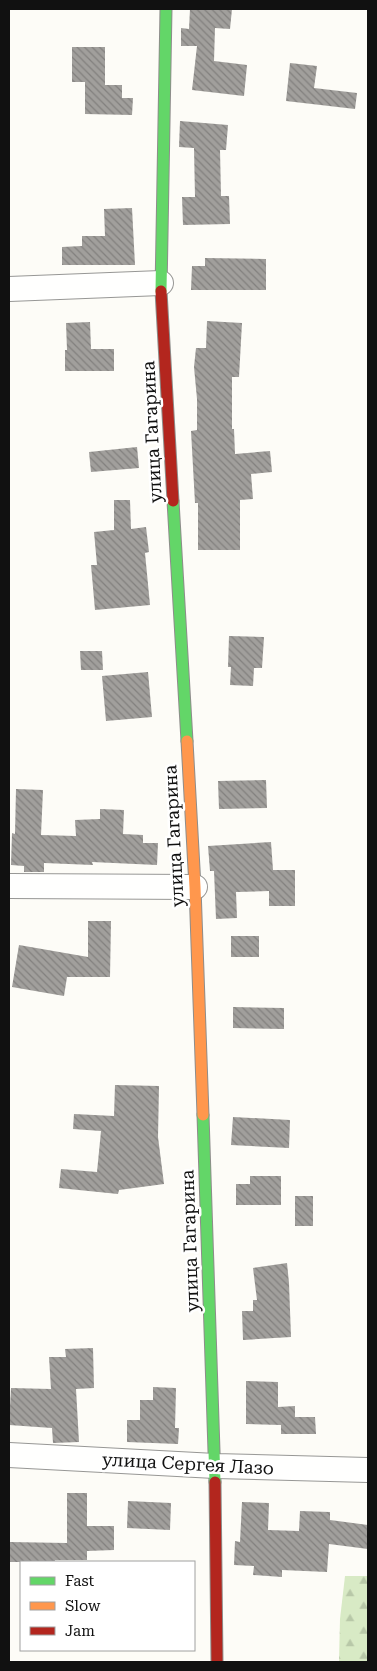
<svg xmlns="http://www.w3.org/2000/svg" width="377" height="1671" viewBox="0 0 377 1671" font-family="'Roboto Serif',serif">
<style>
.forest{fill:url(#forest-firs)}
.building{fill:url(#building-back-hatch)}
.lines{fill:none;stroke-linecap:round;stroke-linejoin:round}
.street-casing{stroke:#979795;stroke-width:26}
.fast-casing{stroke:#8e8d8b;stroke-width:13}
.slow-casing{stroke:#8e8d8b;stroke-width:13}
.jam-casing{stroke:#8e8d8b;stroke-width:13}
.street{stroke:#fffffe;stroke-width:24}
.fast{stroke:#63d668;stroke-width:11}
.slow{stroke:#ff974d;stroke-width:11}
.jam{stroke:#b3261e;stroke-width:11}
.labels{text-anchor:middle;stroke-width:5;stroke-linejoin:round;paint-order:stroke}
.street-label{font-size:18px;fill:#111;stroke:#fff}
</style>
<defs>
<pattern id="forest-firs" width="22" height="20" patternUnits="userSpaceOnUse" patternTransform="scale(1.25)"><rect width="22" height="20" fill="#d8eac5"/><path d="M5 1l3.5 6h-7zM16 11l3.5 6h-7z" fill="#b8c8a8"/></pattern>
<pattern id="building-back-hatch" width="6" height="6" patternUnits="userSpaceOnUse" patternTransform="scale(1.25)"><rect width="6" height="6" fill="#a19f9c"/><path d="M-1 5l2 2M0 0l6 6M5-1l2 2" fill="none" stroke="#82807e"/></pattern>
</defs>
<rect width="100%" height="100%" fill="#fdfcf7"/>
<path class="forest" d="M345,1576H368V1662H339L340,1619Z"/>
<g class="building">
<path d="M190,9H232L230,29L215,28L214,61L247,65L244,96L192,90L197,46H181V28L189,29Z"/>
<path d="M72,47H105V85H122V98H133L132,115L85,114V82H72Z"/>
<path d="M290,63L317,66L314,88L357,93L355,109L286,101Z"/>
<path d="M180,121L228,125L226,150H220L221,196H229L230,224L183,225L182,197H195L194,148L179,147Z"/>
<path d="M132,208L135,265H62V247L82,246V236H105L104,209Z"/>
<path d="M205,258L266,259V290H191L192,266H205Z"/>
<path d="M207,321L242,323L239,377H232V429H234L235,454L270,451L272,472L251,474L253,499L240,500V550H198V503H195L191,431L197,430V399L194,367L196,348H206Z"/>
<path d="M90,322L91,349H114V371H65V350H67L66,323Z"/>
<path d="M137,447L139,468L91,472L89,452Z"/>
<path d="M114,500H130L131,529L146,527L149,552L145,553L150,605L95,610L91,565H97L94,532L114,530Z"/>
<path d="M229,636L264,637L262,668H254L253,686L230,685L231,667H228Z"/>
<path d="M80,651H102L103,670H81Z"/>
<path d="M148,672L152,717L106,721L102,676Z"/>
<path d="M266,780L267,808L219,809L218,781Z"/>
<path d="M16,789L43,790L41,835L76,836L75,820L100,819V809L124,810L123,834L143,835V843H158L157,865L92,862L93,865L44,863V872H24V866L11,865L12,833L15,834Z"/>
<path d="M271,842L273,870H295V906H269V891L236,892L237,918L216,919L214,871H210L208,846Z"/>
<path d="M88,921H111L110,977H67L64,996L12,987L19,945L88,957Z"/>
<rect x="231" y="936" width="28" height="21"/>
<path d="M233,1007L284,1008V1029L233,1028Z"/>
<path d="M115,1085L159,1086L158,1137L164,1184L119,1190L118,1194L59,1188L61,1169L97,1172L101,1131L73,1129L74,1114L114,1116Z"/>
<path d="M233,1117L290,1120L289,1148L231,1145Z"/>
<path d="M250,1176H281V1205H236V1184H250Z"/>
<rect x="295" y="1196" width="18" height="30"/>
<path d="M287,1263L289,1283L291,1337L243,1340L242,1311H253V1300H257L253,1268Z"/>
<path d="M93,1348L94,1388L76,1389L79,1442L53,1443L52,1428L9,1425L11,1388L51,1389L49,1357H66L65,1349Z"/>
<path d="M246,1381L278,1382V1407L295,1406V1417H315L316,1434H281V1425L246,1424Z"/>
<path d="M153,1387L176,1388L175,1428H179L178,1444L127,1442V1420H140V1400H153Z"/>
<path d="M67,1493H87V1526H114V1550L87,1551V1560H55V1562H9V1542L67,1543Z"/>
<path d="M128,1501L171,1503L170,1530L127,1528Z"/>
<path d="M242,1502L269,1503L268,1530L299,1531L300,1511L330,1512V1520L368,1525V1549L329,1544L327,1572L282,1570V1577L253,1575L254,1566L234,1565L235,1541L240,1542Z"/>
</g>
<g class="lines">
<defs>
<g id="street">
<path d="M9,289L161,283"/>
<path d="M9,886L195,887"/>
<path d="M9,1455L215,1466L368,1470"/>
</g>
<g id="fast">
<path d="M161,291L166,9"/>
<path d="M173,501L187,741"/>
<path d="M203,1115L215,1482"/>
</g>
<path id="slow" d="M187,741L195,887L203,1115"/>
<g id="jam">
<path d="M161,291L173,501"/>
<path d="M215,1482L217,1662"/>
</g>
</defs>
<use href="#street" class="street-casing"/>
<use href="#fast" class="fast-casing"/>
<use href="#slow" class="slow-casing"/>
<use href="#jam" class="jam-casing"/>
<use href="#street" class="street"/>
<use href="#fast" class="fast"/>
<use href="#slow" class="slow"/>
<use href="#jam" class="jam"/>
</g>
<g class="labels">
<g class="street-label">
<text transform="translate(152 432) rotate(-93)" y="6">улица Гагарина</text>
<text transform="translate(174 836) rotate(-93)" y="6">улица Гагарина</text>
<text transform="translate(190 1241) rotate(-92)" y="6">улица Гагарина</text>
<text transform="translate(188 1464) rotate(3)" y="6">улица Сергея Лазо</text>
</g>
</g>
<rect width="377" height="1671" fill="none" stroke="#111111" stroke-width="20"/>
<rect x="20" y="1561" width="175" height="90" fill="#ffffff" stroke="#a0a0a0"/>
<rect x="30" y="1577" width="25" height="8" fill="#63d668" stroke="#a0a0a0"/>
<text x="65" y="1586" font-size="15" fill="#111111">Fast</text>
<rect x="30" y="1602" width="25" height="8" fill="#ff974d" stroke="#a0a0a0"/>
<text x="65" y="1611" font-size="15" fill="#111111">Slow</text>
<rect x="30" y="1627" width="25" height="8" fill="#b3261e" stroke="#a0a0a0"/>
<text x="65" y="1636" font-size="15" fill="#111111">Jam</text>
</svg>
